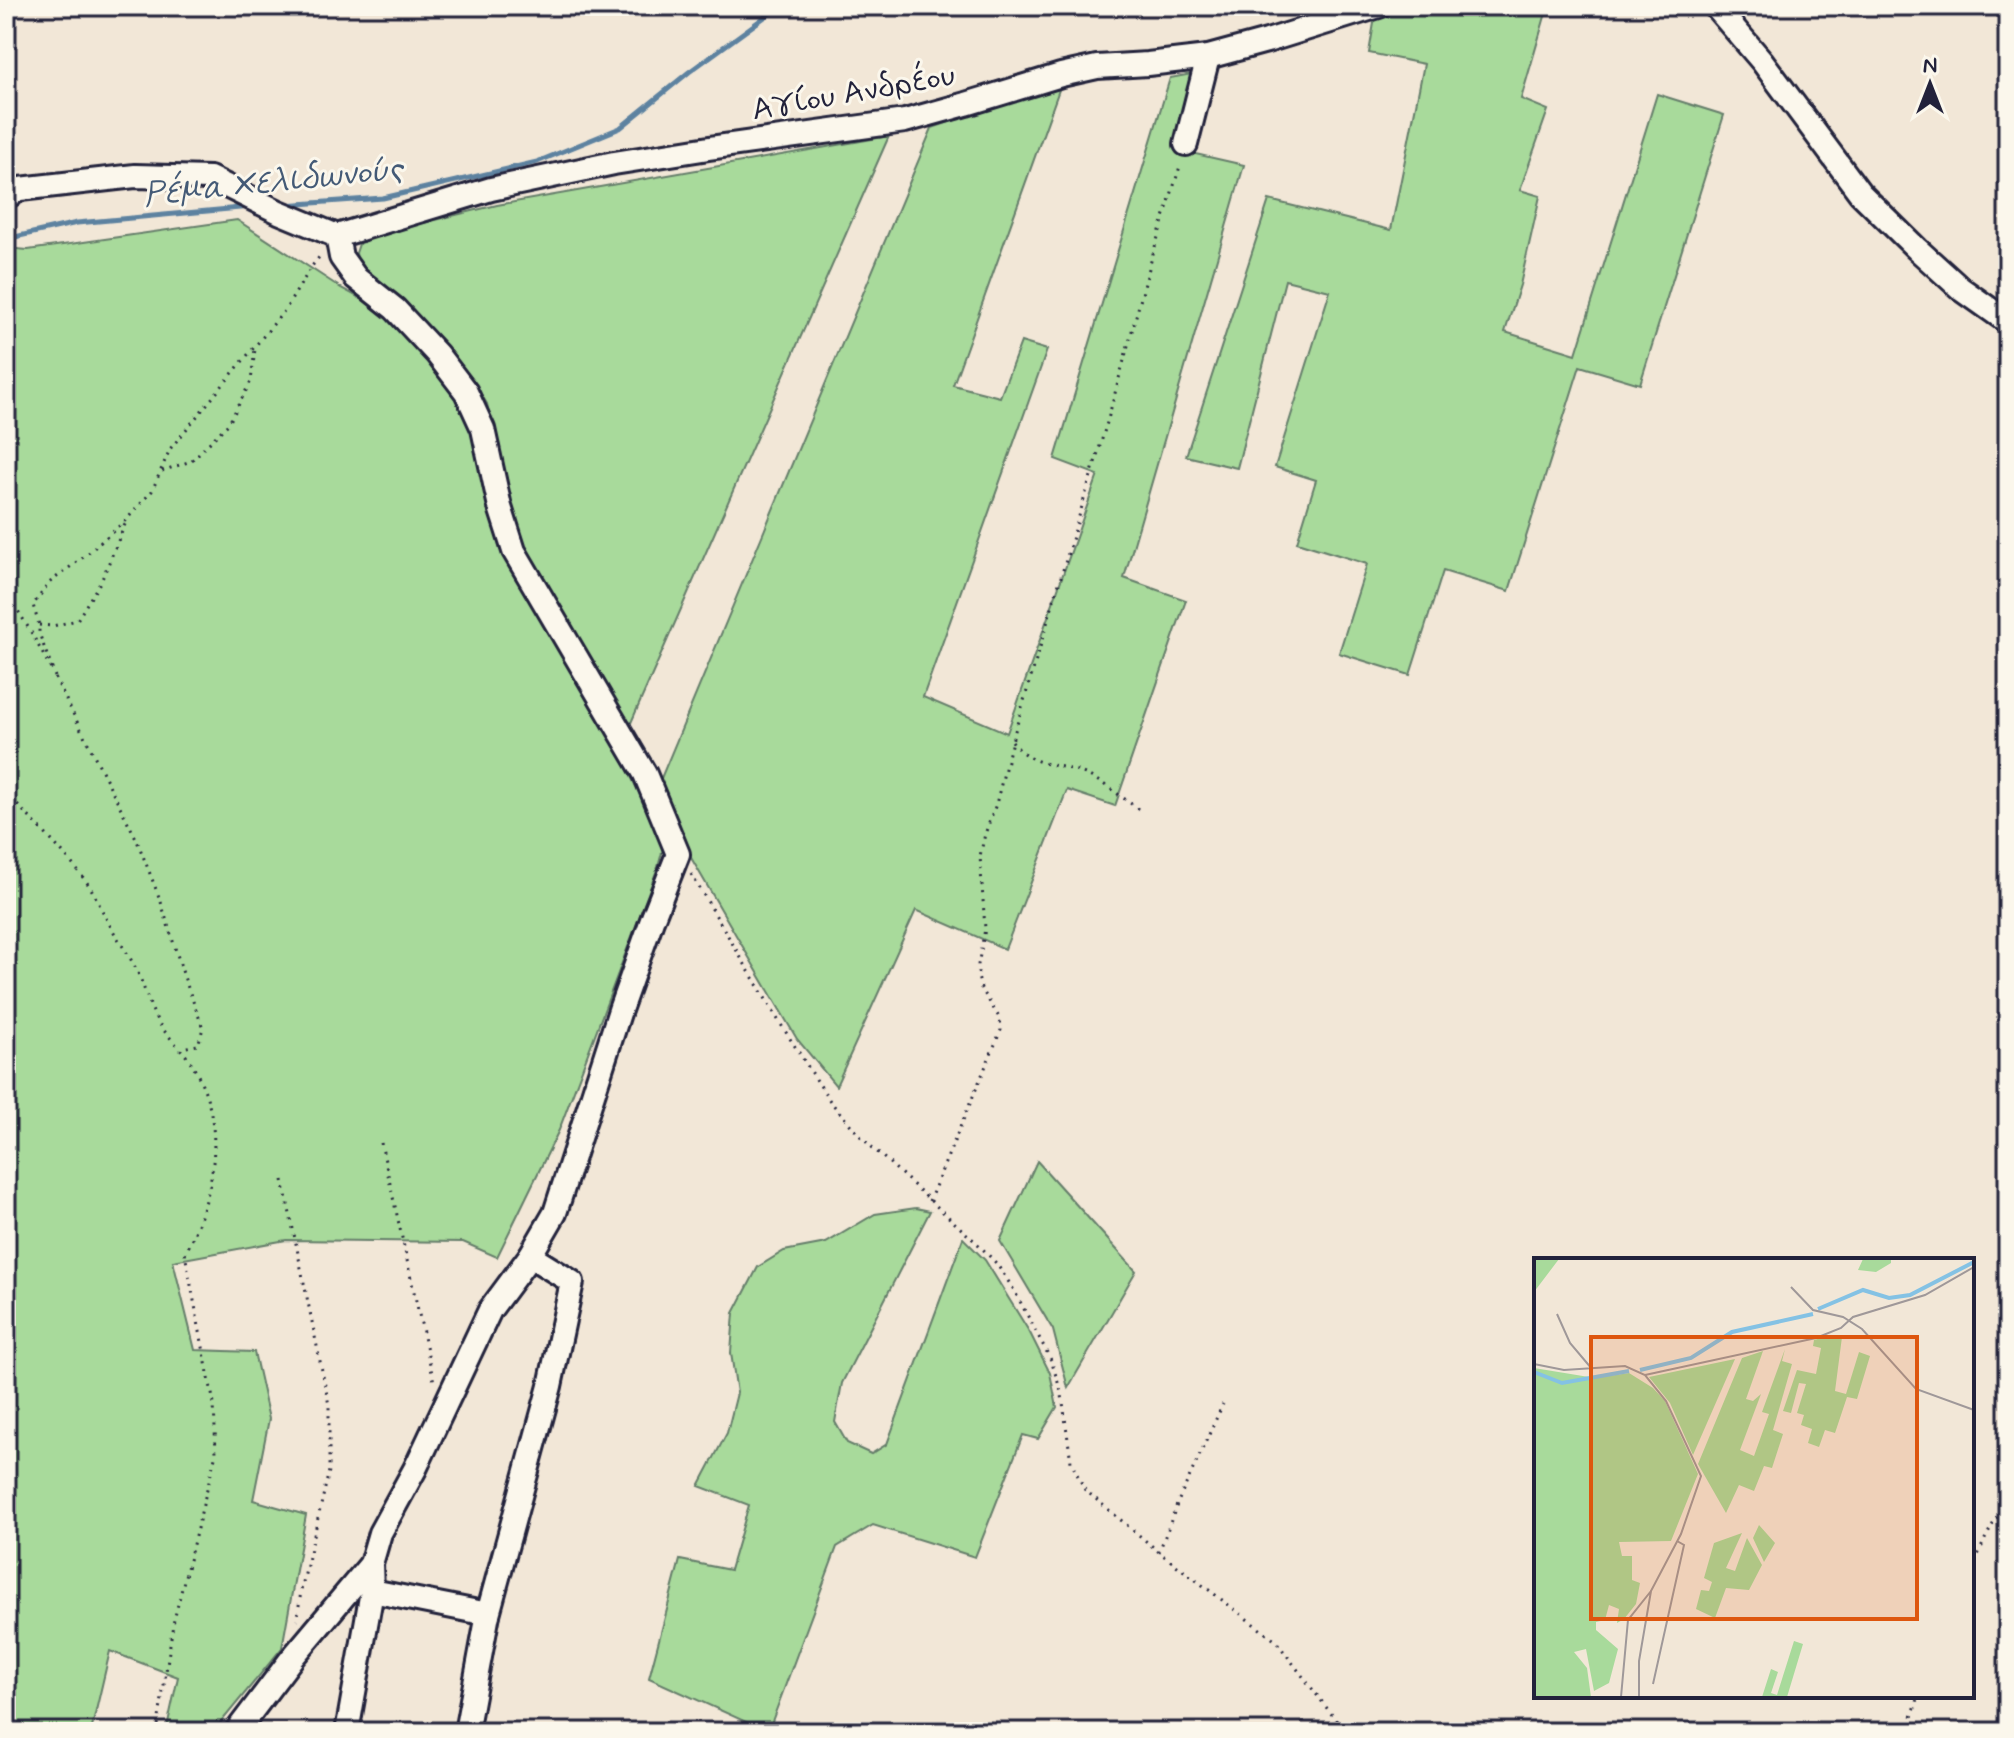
<svg xmlns="http://www.w3.org/2000/svg" width="2014" height="1738" viewBox="0 0 2014 1738" font-family="Mynerve,sans-serif">
<style>
.green{fill:#a8da9b;stroke:#657e6b;stroke-width:2}
.lines{fill:none;stroke-linecap:round;stroke-linejoin:round}
.stream{stroke:#5d82a0;stroke-width:5}
.minor-casing{stroke:#22223b;stroke-width:28}
.path{stroke:#22223b;stroke-width:3;stroke-dasharray:2 6;stroke-linecap:butt}
.minor{stroke:#fbf7ec;stroke-width:22}
.labels{text-anchor:middle;stroke-width:6;stroke-linejoin:round;paint-order:stroke}
.street-label{font-size:32px;fill:#22223b;stroke:#fbf7ec}
.water-label{font-size:34px;font-style:italic;fill:#445a76;stroke:#fbf7ec}
.inset-river{fill:none;stroke:#84c2e4;stroke-width:4}
.inset-road{fill:none;stroke:#9f9899;stroke-width:2}
.view{fill:#de560e;fill-opacity:0.15;stroke:#de560e;stroke-width:4}
.inset-edge{fill:none;stroke:#22223b;stroke-width:4}
</style>
<rect width="100%" height="100%" fill="#f2e7d7"/>
<filter id="ink" filterUnits="userSpaceOnUse"><feTurbulence type="fractalNoise" baseFrequency=".0125" numOctaves="2"/><feDisplacementMap in="SourceGraphic" scale="16" xChannelSelector="R" yChannelSelector="G"/><feConvolveMatrix kernelMatrix="1 2 1 2 8 2 1 2 1" color-interpolation-filters="sRGB"/></filter>
<g filter="url(#ink)">
<g class="green">
<path d="M1413,6H1548L1521,99L1548,110L1520,190L1540,196L1520,285L1505,332L1576,354L1657,94L1724,115L1640,384L1580,366L1509,591L1443,571L1410,675L1339,653L1367,564L1297,542L1316,480L1275,467L1330,291L1285,280L1237,468L1186,456L1269,200L1391,230L1424,64L1369,53L1375,17Z"/>
<path d="M1197,73L1191,153L1244,165L1124,578L1186,600L1115,806L1067,790L1005,949L916,910L836,1086L797,1039L740,942L690,856L659,783L932,128L1061,84L953,385L1000,397L1021,342L1047,350L923,697L1007,733L1098,475L1055,459L1170,78Z"/>
<path d="M889,136L630,725L526,552L510,506L487,404L474,383L409,307L358,264L356,253L359,244L386,232L497,205Z"/>
<path d="M237,220L341,288L384,311L459,396L487,477L664,845L658,867L559,1130L497,1257L463,1242L286,1240L173,1261L195,1350L254,1352L269,1419L253,1500L306,1515L282,1648L213,1732H166L178,1677L110,1651L91,1732H6V248L28,250Z"/>
<path d="M1037,1161L1136,1271L1068,1388L1053,1330L1000,1241Z"/>
<path d="M916,1208L930,1211L842,1383L835,1422L847,1443L871,1454L887,1444L963,1238L985,1260L1030,1333L1050,1373L1057,1407L1038,1439L1023,1435L975,1557L873,1525L837,1547L768,1732L649,1678L680,1560L730,1570L749,1505L699,1486L727,1433L737,1393L731,1353L734,1313L758,1267L784,1251L826,1243L875,1214Z"/>
</g>
<g class="lines">
<g class="stream">
<path d="M284,205L383,198L537,162L620,128L689,72L773,11L784,6"/>
<path d="M6,239L77,223L251,207"/>
</g>
<defs>
<g id="minor">
<path d="M1715,6L1762,61L1860,193L1917,249L1960,288L2008,322"/>
<path d="M1186,144L1208,57"/>
<path d="M6,197L20,189L135,176L210,178L279,212L337,236"/>
<path d="M337,236L341,257L356,278L395,309L437,354L466,392L483,429L500,507L514,551L645,774L678,854L652,920L620,1010L555,1213L530,1256L490,1310L415,1469L380,1533L371,1564L372,1591L347,1732"/>
<path d="M337,236L491,189L614,163L709,148L905,121L966,104L1061,75L1097,67L1148,64L1208,57L1267,41L1379,6"/>
<path d="M372,1591L488,1614"/>
<path d="M236,1732L292,1658L371,1564"/>
<path d="M466,1732L488,1614L550,1386L572,1282L530,1256"/>
</g>
</defs>
<use href="#minor" class="minor-casing"/>
<g class="path">
<path d="M162,471L191,461L229,423L251,381L255,349"/>
<path d="M6,591L31,632L52,671"/>
<path d="M39,625L53,626L77,620L102,579L126,522"/>
<path d="M55,677L39,633V625L33,605L49,583L86,555L127,519L152,491L170,449L285,310L312,266L320,256"/>
<path d="M55,678L136,838L161,902L184,977L203,1028L198,1045L181,1048"/>
<path d="M1012,741C1034,770 1055,761 1085,774C1104,783 1121,796 1138,809"/>
<path d="M6,794C35,822 64,852 88,884C97,897 103,914 111,927C119,941 129,955 136,969C144,985 148,1004 157,1020C166,1037 185,1050 194,1068C228,1127 214,1196 185,1254L214,1404L216,1453L173,1624L157,1732"/>
<path d="M691,874L780,1023L830,1101L862,1138L979,1245L996,1263L1014,1290L1051,1360L1062,1395L1071,1462L1085,1490L1159,1552L1276,1641L1345,1732"/>
<path d="M381,1143L434,1382"/>
<path d="M283,1180L329,1405V1471L301,1591L297,1620"/>
<path d="M929,1201L1001,1030L1000,1019L981,988L978,977V965L985,929L980,856L985,834L996,804L1012,741L1108,419L1154,250L1181,163"/>
<path d="M1159,1552L1178,1502L1223,1404"/>
<path d="M1972,1569L1986,1537L2008,1497"/>
<path d="M1907,1732L1919,1696"/>
</g>
<use href="#minor" class="minor"/>
</g>
</g>
<g class="labels">
<g class="street-label">
<text transform="translate(853 91) rotate(-10)" y="11">Αγίου Ανδρέου</text>
</g>
<g class="water-label">
<text transform="translate(273 180) rotate(-6)" y="12">Ρέμα Χελιδωνούς</text>
</g>
</g>
<g transform="translate(1534 1258)">
<rect width="440" height="440" fill="#f2e7d7"/>
<path d="M0,1H25L0,34ZM329,1H357V5L342,14L324,12ZM298,77L308,79L301,133L312,136L325,94L336,98L323,141L313,139L301,175L291,172L285,189L274,185L278,171L267,167L270,157L263,155L272,126L265,125L257,155L249,153L263,112L282,116L287,90L279,88L280,82ZM251,91L248,103L258,106L239,172L249,176L238,210L230,208L220,233L205,227L192,255L164,206L208,100L229,93L212,141L219,143L227,136L206,192L220,198L235,156L228,154ZM201,101L159,197L136,145L115,119ZM0,110L61,120L95,115L119,130L131,143L164,216L137,283L85,284L88,298H98V322L106,325L102,346L90,361L83,365L85,351L75,347L71,362L62,364V372L84,391L75,425L60,433L52,391L40,394L53,410L57,439H0ZM225,267L241,285L230,304L219,280ZM208,275L192,310L201,313L213,280L228,307L215,332L192,330L181,360L162,351L167,332L175,333L178,324L170,320L180,285ZM260,383L269,386L253,439H228L237,411L244,414L237,435L243,437Z" fill="#a8da9b"/>
<path class="inset-river" d="M284,51L329,32L355,40L376,37L440,4M106,112L157,100L198,74L279,56M0,114L28,125L95,113"/>
<path class="inset-road" d="M257,29L279,52L309,59L328,71L382,131L440,152M23,56L36,85L58,111M0,106L30,112L91,108L111,117L132,143L167,218L147,276L117,333L94,362L87,439M111,117L282,80L307,70L319,59L391,37L440,9M119,426L150,287L143,283M105,439V403L117,333"/>
<path class="view" d="M57,79H383V361H57Z"/>
<rect width="440" height="440" class="inset-edge"/>
</g>
<rect width="2014" height="1738" fill="none" stroke="#fbf7ec" stroke-width="32"/>
<rect x="16" y="16" width="1982" height="1706" fill="none" stroke="#22223b" stroke-width="3" filter="url(#ink)"/>
<g transform="translate(1930 84)" stroke="#fbf7ec" stroke-width="6" paint-order="stroke">
<path d="M0-6L14 30L0 20L-14 30Z" fill="#22223b"/>
<text y="-12" font-size="22" font-weight="bold" text-anchor="middle" fill="#22223b">N</text>
</g>
</svg>
